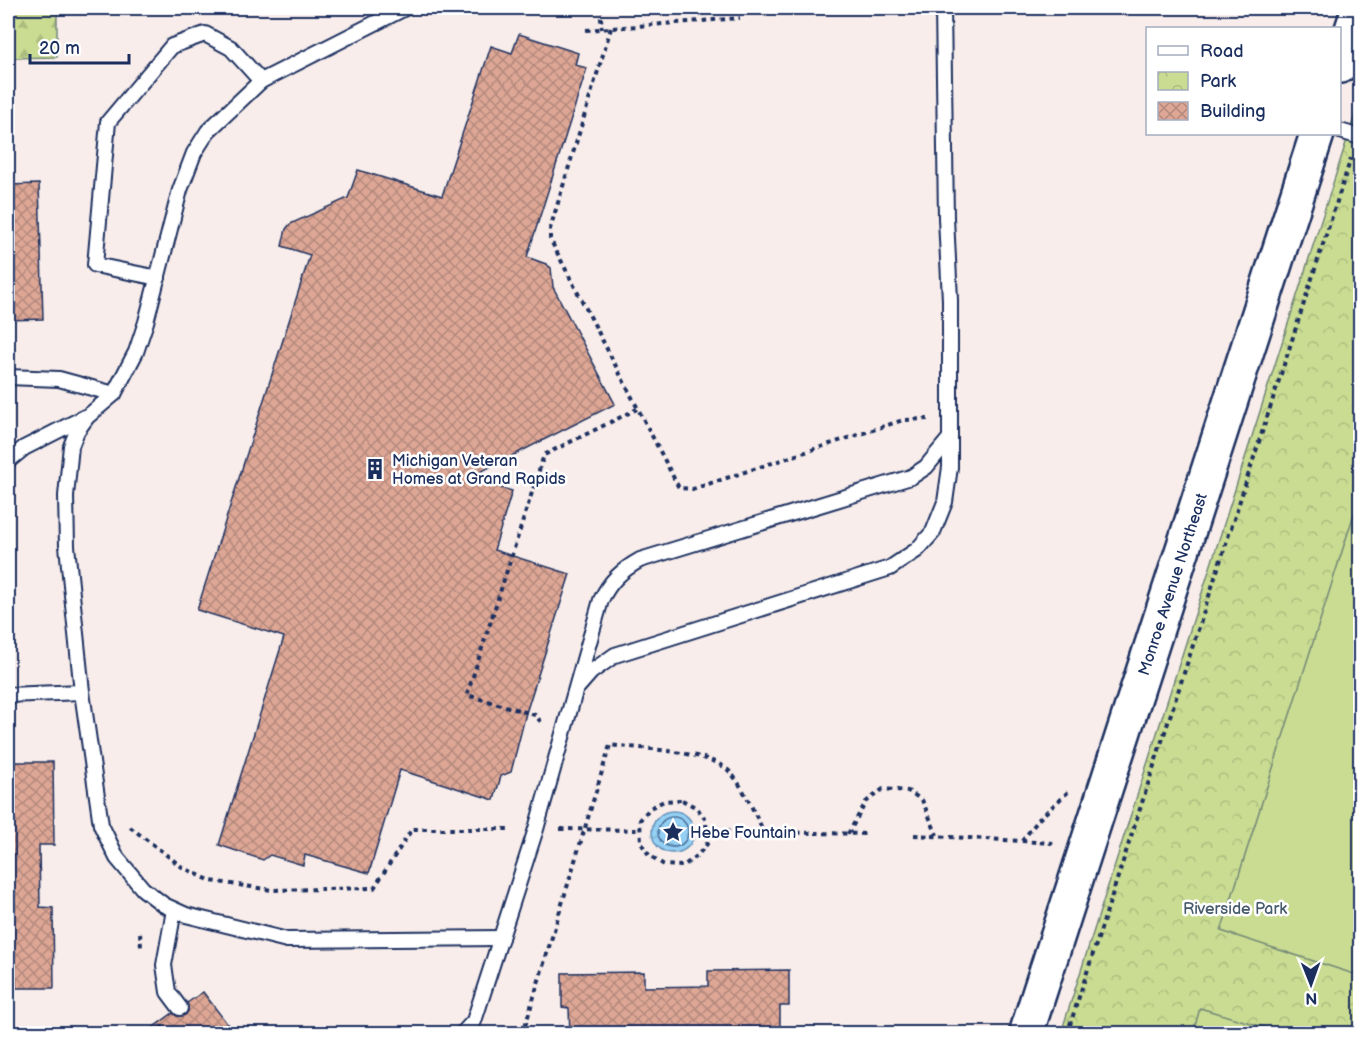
<svg xmlns="http://www.w3.org/2000/svg" width="1368" height="1041" viewBox="0 0 1368 1041" font-family="'Balsamiq Sans',sans-serif">
<style>
.forest{fill:url(#forest-firs);stroke:#728678;stroke-width:1.5}
.park{fill:url(#park-crowns);stroke:#728678;stroke-width:1.5}
.pitch{fill:#c9dc91;stroke:#728678;stroke-width:1.5}
.water{fill:url(#water-ripples);stroke:#6490b8;stroke-width:1.5}
.lines{fill:none;stroke-linecap:round;stroke-linejoin:round}
.shore{stroke:#4b6f9a;stroke-width:1.5}
.building{fill:url(#building-cross-hatch);stroke:#1b2f5e;stroke-width:1.5}
.service-casing{stroke:#1b2f5e;stroke-width:18}
.secondary-casing{stroke:#1b2f5e;stroke-width:38}
.path{stroke:#1b2f5e;stroke-width:4;stroke-dasharray:4.5 4.5;stroke-linecap:butt}
.service{stroke:#fff;stroke-width:14}
.secondary{stroke:#fff;stroke-width:33}
.labels{text-anchor:middle;stroke-width:5;stroke-linejoin:round;paint-order:stroke}
.poi-label{font-size:16px;fill:#1b2f5e;stroke:#fff;text-anchor:start}
.street-label{font-size:16px;fill:#1b2f5e;stroke:#fff}
.park-label{font-size:16px;fill:#465a6b;stroke:#fff}
</style>
<defs>
<pattern id="forest-firs" width="22" height="20" patternUnits="userSpaceOnUse" patternTransform="scale(1.5)"><rect width="22" height="20" fill="#c9dc91"/><path d="M5 1l3.5 6h-7zM16 11l3.5 6h-7z" fill="#acbd7f"/></pattern>
<pattern id="park-crowns" width="20" height="18" patternUnits="userSpaceOnUse" patternTransform="scale(1.5)"><rect width="20" height="18" fill="#c9dc91"/><path d="M2 6a3 3 0 1 1 6 0M12 15a3 3 0 1 1 6 0" fill="none" stroke="#acbd7f"/></pattern>
<pattern id="water-ripples" width="26" height="14" patternUnits="userSpaceOnUse" patternTransform="scale(1.5)"><rect width="26" height="14" fill="#94d0f4"/><path d="M2 4q2-2 4 0t4 0M15 11q2-2 4 0t4 0" fill="none" stroke="#7fb3d4"/></pattern>
<pattern id="building-cross-hatch" width="8" height="8" patternUnits="userSpaceOnUse" patternTransform="scale(1.5)"><rect width="8" height="8" fill="#dea795"/><path d="M0 0l8 8M0 8l8-8" fill="none" stroke="#b3887d"/></pattern>
</defs>
<rect width="100%" height="100%" fill="#f8edea"/>
<filter id="ink" filterUnits="userSpaceOnUse"><feTurbulence type="fractalNoise" baseFrequency=".0167" numOctaves="2"/><feDisplacementMap in="SourceGraphic" scale="12" xChannelSelector="R" yChannelSelector="G"/><feConvolveMatrix kernelMatrix="1 2 1 2 8 2 1 2 1" color-interpolation-filters="sRGB"/></filter>
<g filter="url(#ink)">
<path class="forest" d="M8,8H57V57L8,58Z"/>
<path class="park" d="M1360,99V1033H1061Z"/>
<g class="pitch">
<path d="M1360,495V976L1221,931Z"/>
<path d="M1200,1008L1284,1033H1193Z"/>
</g>
<circle class="water" cx="673" cy="832" r="21"/>
<g class="lines">
<circle class="shore" cx="673" cy="832" r="15"/>
</g>
<g class="building">
<path d="M519,34L578,53L575,65L587,68L527,257L546,264L551,268L553,287L615,404L468,478L512,491L494,550L570,574L526,713L511,772L501,776L494,800L400,770L369,873L305,855L303,865L270,855L263,860L219,845L284,637L197,610L310,255L282,246L286,229L290,224L348,198L358,170L442,196L491,46L512,53Z"/>
<path d="M39,184L43,319L8,320V185Z"/>
<path d="M13,762H53L54,845H39L40,907L53,908L54,988H16V980H8V772H13Z"/>
<path d="M789,970V1006H780V1034H570L569,1008L562,1007V973L644,972V987L708,986V971Z"/>
<path d="M203,992L235,1034H144L173,1013L177,1016L185,1015L188,1011L187,1003Z"/>
</g>
<g class="lines">
<defs>
<g id="service">
<path d="M405,8L261,81L208,131L194,153L180,190L146,322L136,352L114,394L87,417L77,431L71,446L66,496L67,546L82,692L101,825L117,858L143,889L164,905L186,915L287,940L501,938"/>
<path d="M1340,131L1360,137"/>
<path d="M158,278L95,265L108,122L172,46L205,34L231,48L261,81"/>
<path d="M8,377L59,379L114,394"/>
<path d="M8,461L24,448L85,417"/>
<path d="M577,688L591,672L615,655L890,568L917,550L933,532L945,502L950,467V300L946,218L943,8"/>
<path d="M8,695L82,692"/>
<path d="M174,910L164,965L168,992L180,1008"/>
<path d="M462,1034L474,1021L536,829L601,600C610,581 622,570 640,560L911,477L926,467L950,438"/>
</g>
<g id="secondary">
<path d="M1340,66L1359,8"/>
<path d="M1026,1034L1317,134"/>
</g>
</defs>
<use href="#service" class="service-casing"/>
<use href="#secondary" class="secondary-casing"/>
<g class="path">
<path d="M600,8L602,29"/>
<path d="M611,28L550,229V239L679,488L693,489L903,420L928,419"/>
<path d="M586,30L740,18"/>
<path d="M541,722L535,715L467,695L544,455L637,409"/>
<path d="M682,800L697,808L706,820L707,844L697,856L683,866L664,865L649,855L641,843L640,820L650,808L664,801Z"/>
<path d="M130,827L182,867L211,881L272,890L374,888L412,829H511"/>
<path d="M560,829L641,830"/>
<path d="M707,831L867,834"/>
<path d="M848,834L866,802L883,789L908,791L922,800L937,835"/>
<path d="M914,835L1055,843"/>
<path d="M1022,841L1039,819L1069,791"/>
<path d="M140,933L141,947"/>
<path d="M161,1026L168,1034"/>
<path d="M521,1034L526,1023L610,745C641,749 709,750 730,772C745,789 754,813 764,832"/>
<path d="M1067,1034L1351,158"/>
</g>
<use href="#service" class="service"/>
<use href="#secondary" class="secondary"/>
</g>
</g>
<defs>
<symbol id="building-bare" viewBox="-9 -9 18 18"><path d="M-4-6H4V6H1V3H-1V6H-4ZM-2.5-4.3h1.7v1.8h-1.7ZM.8-4.3h1.7v1.8H.8ZM-2.5-1h1.7V.8h-1.7ZM.8-1h1.7V.8H.8Z" fill="#1b2f5e" stroke="#fff" stroke-width="2.5" paint-order="stroke"/></symbol>
<symbol id="sight-bare" viewBox="-9 -9 18 18"><path d="M0-6L1.8-2.2L6-1.7L2.9 1.2L3.7 5.4L0 3.3L-3.7 5.4L-2.9 1.2L-6-1.7L-1.8-2.2Z" fill="#1b2f5e" stroke="#fff" stroke-width="2.5" paint-order="stroke"/></symbol>
</defs>
<g fill-rule="evenodd">
<use href="#building-bare" x="360" y="454" width="30" height="30"/>
<use href="#sight-bare" x="658" y="817" width="30" height="30"/>
</g>
<g class="labels">
<g class="poi-label">
<text x="392" y="466">Michigan Veteran<tspan x="392" dy="18">Homes at Grand Rapids</tspan></text>
<text x="690" y="838">Hebe Fountain</text>
</g>
<g class="street-label">
<text transform="translate(1172 584) rotate(-72)" y="6">Monroe Avenue Northeast</text>
</g>
<g class="park-label">
<text x="1235" y="914">Riverside Park</text>
</g>
</g>
<rect width="1368" height="1041" fill="none" stroke="#fff" stroke-width="30"/>
<rect x="15" y="15" width="1338" height="1011" fill="none" stroke="#1b2f5e" stroke-width="2" filter="url(#ink)"/>
<rect x="1146" y="27" width="195" height="108" fill="#ffffff" stroke="#a4acbf" stroke-width="1.5"/>
<rect x="1158" y="46" width="30" height="9" fill="#ffffff" stroke="#a4acbf" stroke-width="1.5"/>
<text x="1200" y="57" font-size="18" fill="#1b2f5e">Road</text>
<rect x="1158" y="72" width="30" height="18" fill="url(#park-crowns)" stroke="#a4acbf" stroke-width="1.5"/>
<text x="1200" y="87" font-size="18" fill="#1b2f5e">Park</text>
<rect x="1158" y="102" width="30" height="18" fill="url(#building-cross-hatch)" stroke="#a4acbf" stroke-width="1.5"/>
<text x="1200" y="117" font-size="18" fill="#1b2f5e">Building</text>
<g transform="translate(1311 984) rotate(179)" stroke="#ffffff" stroke-width="4.5" paint-order="stroke">
<path d="M0-4.5L10 22L0 15L-10 22Z" fill="#1b2f5e"/>
<text y="-9" font-size="16" font-weight="bold" text-anchor="middle" fill="#1b2f5e">N</text>
</g>
<path d="M30 54v9h99v-9" fill="none" stroke="#1b2f5e" stroke-width="3"/>
<text x="39" y="54" font-size="18" fill="#1b2f5e" stroke="#ffffff" stroke-width="4.5" paint-order="stroke">20 m</text>
</svg>
